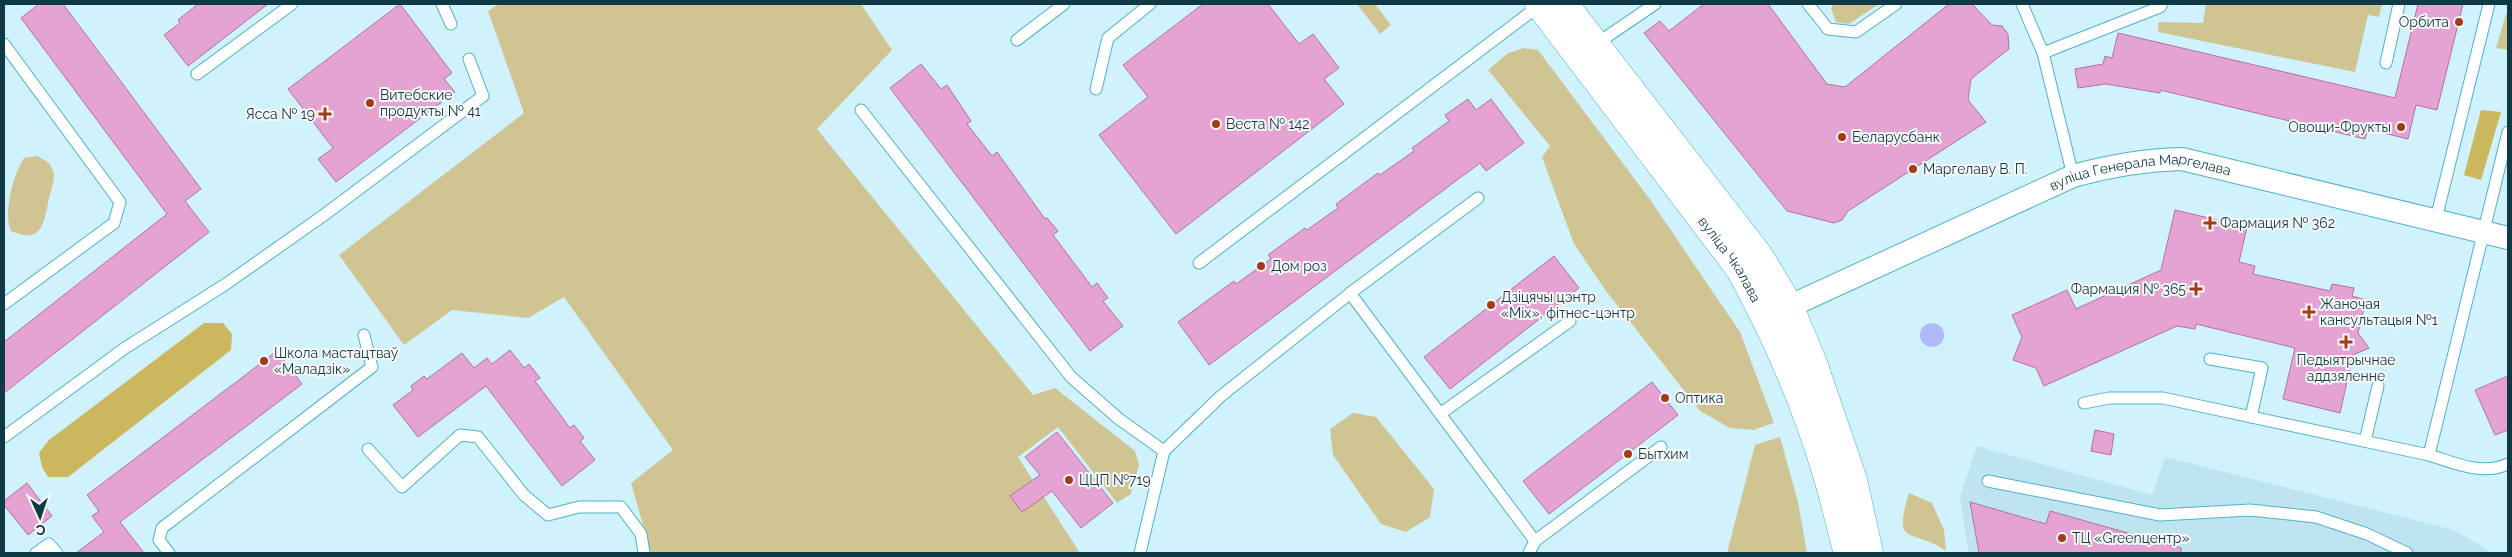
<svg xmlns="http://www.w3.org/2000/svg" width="2512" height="557" viewBox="0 0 2512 557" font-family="Raleway,sans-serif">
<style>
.built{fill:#bde4ef}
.green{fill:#d0c592}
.forest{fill:#cbb75d}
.water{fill:#b0bafa}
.building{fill:#e4a3d2;stroke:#b173a0}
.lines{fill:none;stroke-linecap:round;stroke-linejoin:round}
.service-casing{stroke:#4fb1ca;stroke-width:13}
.minor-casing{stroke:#4fb1ca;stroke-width:24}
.secondary-casing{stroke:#4fb1ca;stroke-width:29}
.service{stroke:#fff;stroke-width:11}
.minor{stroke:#fff;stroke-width:22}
.secondary{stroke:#fff;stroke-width:28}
.poi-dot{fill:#a33b1b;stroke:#f8f8f8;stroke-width:2}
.labels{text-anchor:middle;stroke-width:4;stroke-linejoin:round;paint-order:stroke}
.poi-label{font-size:14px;fill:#0f3944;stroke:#f8f8f8;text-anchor:start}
.street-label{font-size:14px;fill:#0f3944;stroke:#f8f8f8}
</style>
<rect width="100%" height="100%" fill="#cff2fc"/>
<path class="built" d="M1977,446L2152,495L2165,457L2454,530L2492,553H1969L1960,497Z"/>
<g class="green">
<path d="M499,4H861L892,50L817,129L1033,395L1055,388L1135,451L1139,465L1131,494L1117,503L1058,427L1018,457L1080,553H651L631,483L673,450L564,297L528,318L452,310L404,345L339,255L524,113L488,11Z"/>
<path d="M1357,4H1375L1391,25L1380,34Z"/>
<path d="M1834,4H1879L1849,24L1836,22L1831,8Z"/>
<path d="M2206,4H2382L2379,17L2368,15L2355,72L2158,32L2159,22L2203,23Z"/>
<path d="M2506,14H2508V50L2496,48Z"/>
<path d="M1524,48L1538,50L1651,201L1740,332L1774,423L1753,430L1730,428L1700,411L1606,291L1574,244L1542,157L1550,146L1488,70L1508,53Z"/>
<path d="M37,156C45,160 50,162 53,171C56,178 51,190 49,198C44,223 42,245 11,231C3,214 13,174 24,158Z"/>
<path d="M1353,413L1376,417L1434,489L1430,517L1406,532L1381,524L1333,455L1330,429Z"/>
<path d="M1780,437L1798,502L1807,553H1727L1755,445Z"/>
<path d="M1909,493L1932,503L1944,530L1946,551C1912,527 1892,549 1909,493Z"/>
</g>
<g class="forest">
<path d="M2481,110L2501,112L2481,180L2464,175Z"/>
<path d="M204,323H223L232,334L231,350L68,477H48L42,467L39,453L49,440Z"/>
</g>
<circle class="water" cx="1932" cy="335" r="12"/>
<g class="building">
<path d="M39,4H63L201,189L185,201L209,232L4,393V342L167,214L21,18Z"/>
<path d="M198,4H268L188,66L164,35L180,23L178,20Z"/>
<path d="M400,4L452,73L444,79L455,92L336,182L318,159L333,148L288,89Z"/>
<path d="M1203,4H1268L1299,44L1313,34L1339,68L1324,79L1344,104L1176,234L1099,135L1148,97L1123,65Z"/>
<path d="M1704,4H1768L1827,84L1845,87L1949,4H1972L1992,25L2002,26L2008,34L2009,49L1971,79L1968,100L1986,122L1848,211L1842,220L1834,223L1787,211L1644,33L1660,21L1669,31Z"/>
<path d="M2418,4H2463L2437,110L2416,105L2408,139L2368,129L2365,139L2160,90V93L2106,84L2078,88L2075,69L2103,64L2105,56L2112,58L2118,33L2395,98Z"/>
<path d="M921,64L941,89L947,85L971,121L967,124L992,156L997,152L1045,219L1047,218L1058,231L1053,235L1092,287L1097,283L1108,298L1103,301L1123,326L1090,351L890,88Z"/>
<path d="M1468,99L1476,110L1491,99L1524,143L1486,171L1480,163L1209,365L1178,322L1234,281L1236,284L1271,259L1268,255L1305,228L1307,230L1338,208L1336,204L1378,173L1380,175L1414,151L1412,148L1449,121L1445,115Z"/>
<path d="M2175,210L2247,227L2239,262L2255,266L2253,274L2330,291L2332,284L2354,288L2352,296L2366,300L2358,333L2369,348L2353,355L2340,413L2283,399L2295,348L2196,324L2195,329L2177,326L2044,386L2036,368L2013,360L2022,337L2012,315L2067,290L2076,309L2161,270Z"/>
<path d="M1554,256L1579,288L1450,389L1424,357Z"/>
<path d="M510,350L524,368L529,364L540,378L535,381L570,428L574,425L584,438L580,441L595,460L562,486L486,386L418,437L393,405L413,390L411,386L424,376L427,379L462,353L474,368L487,358L492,364Z"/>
<path d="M277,351L302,384L120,522L144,553H76L104,532L92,516L99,511L87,495Z"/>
<path d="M2508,376V430L2495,435L2475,390Z"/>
<path d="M1652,382L1678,415L1549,514L1523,481Z"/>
<path d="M2095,430L2114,434L2111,455L2091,451Z"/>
<path d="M1057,432L1113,503L1081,528L1052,491L1022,512L1010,496L1040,475L1025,457Z"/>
<path d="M27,483L52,516L28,535L4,505V501Z"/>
<path d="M1970,502L2046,524L2050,511L2181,548V553H1979Z"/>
</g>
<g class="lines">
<defs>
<g id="service">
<path d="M442,4L451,24"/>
<path d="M1808,4L1828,29L1856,32L1896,4"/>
<path d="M2022,4L2043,53L2073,176"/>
<path d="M1017,40L1064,4"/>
<path d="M4,44L120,202L114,223L4,304"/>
<path d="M1596,44L1655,4"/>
<path d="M2043,53L2160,7L2162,4"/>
<path d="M2386,63L2399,4"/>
<path d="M197,74L292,4"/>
<path d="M1096,89L1108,38L1150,4"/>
<path d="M861,110L1071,377L1119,419L1164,451"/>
<path d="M2508,132L2429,455C2455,463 2482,476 2508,464"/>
<path d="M2436,219L2489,4"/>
<path d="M1199,263L1540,5"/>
<path d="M1350,293L1535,541L1529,553"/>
<path d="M2210,359L2262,368L2251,417"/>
<path d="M2084,403L2109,398H2163L2429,455"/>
<path d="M1440,414L1570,321"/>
<path d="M4,437L125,348L226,284L324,215L483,96L469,59"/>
<path d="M2365,441L2378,386"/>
<path d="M368,449L402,487L460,435L478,437L524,495L548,515L579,507H621L641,534L644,553"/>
<path d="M1988,481L2160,515L2250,510L2316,517L2367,534L2407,553"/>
<path d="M1535,541L1661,447"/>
<path d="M36,553L49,544L57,553"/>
<path d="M169,553L159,540L162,528L372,367L364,335"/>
<path d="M1140,553L1164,451L1221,396L1353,291L1478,198"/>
</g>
<g id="minor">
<path id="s1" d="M1773,314L2073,176C2109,166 2144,160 2182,159L2508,238"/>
</g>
<g id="secondary">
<path id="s2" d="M1539,4L1740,269C1775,333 1804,399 1825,468C1834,496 1840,525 1848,553"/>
<path d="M1564,4L1759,256L1789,306L1814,366L1853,480L1869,553"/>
</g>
</defs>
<use href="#service" class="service-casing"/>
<use href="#minor" class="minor-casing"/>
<use href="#secondary" class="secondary-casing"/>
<use href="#service" class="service"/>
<use href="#minor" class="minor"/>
<use href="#secondary" class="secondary"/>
</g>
<g class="poi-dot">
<circle cx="2459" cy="22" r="5"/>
<circle cx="370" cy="103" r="5"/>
<path d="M322.5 106.5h5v5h5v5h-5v5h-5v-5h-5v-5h5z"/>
<circle cx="1216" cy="124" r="5"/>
<circle cx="2401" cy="127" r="5"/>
<circle cx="1842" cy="137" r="5"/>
<circle cx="1913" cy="169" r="5"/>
<path d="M2207.5 215.5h5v5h5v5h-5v5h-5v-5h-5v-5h5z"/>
<circle cx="1261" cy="266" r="5"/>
<path d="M2193.5 281.5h5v5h5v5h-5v5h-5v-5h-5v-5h5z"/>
<circle cx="1491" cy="305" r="5"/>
<path d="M2306.5 304.5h5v5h5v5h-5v5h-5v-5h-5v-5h5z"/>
<path d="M2343.5 334.5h5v5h5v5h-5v5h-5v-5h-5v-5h5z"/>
<circle cx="264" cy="361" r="5"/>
<circle cx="1665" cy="398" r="5"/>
<circle cx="1628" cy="454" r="5"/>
<circle cx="1069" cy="480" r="5"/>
<circle cx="2062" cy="538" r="5"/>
</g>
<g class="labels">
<g class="poi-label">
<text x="2449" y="27" text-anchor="end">Орбита</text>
<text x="380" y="100">Витебские<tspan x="380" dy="16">продукты № 41</tspan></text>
<text x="315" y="119" text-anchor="end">Ясса № 19</text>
<text x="1226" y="129">Веста № 142</text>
<text x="2391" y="132" text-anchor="end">Овощи-Фрукты</text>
<text x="1852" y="142">Беларусбанк</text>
<text x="1923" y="174">Маргелаву В. П.</text>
<text x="2220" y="228">Фармация № 362</text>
<text x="1271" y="271">Дом роз</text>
<text x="2186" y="294" text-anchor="end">Фармация № 365</text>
<text x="1501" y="302">Дзіцячы цэнтр<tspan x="1501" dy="16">«Mix», фітнес-цэнтр</tspan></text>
<text x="2320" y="309">Жаночая<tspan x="2320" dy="16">кансультацыя №1</tspan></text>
<text x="274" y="358">Школа мастацтваў<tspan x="274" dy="16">«Маладзік»</tspan></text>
<text x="2346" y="365" text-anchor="middle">Педыятрычнае<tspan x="2346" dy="16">аддзяленне</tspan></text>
<text x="1675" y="403">Оптика</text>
<text x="1638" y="459">Бытхим</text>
<text x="1079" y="485">ЦЦП №719</text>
<text x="2072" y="543">ТЦ «Greenцентр»</text>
</g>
<g class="street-label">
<text dy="5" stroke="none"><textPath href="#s1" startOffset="398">вуліца Генерала Маргелава</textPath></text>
<text dy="5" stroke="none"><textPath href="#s2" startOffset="319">вуліца Чкалава</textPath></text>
</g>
</g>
<rect width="2512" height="557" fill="none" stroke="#0f3944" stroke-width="10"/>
<g transform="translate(40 517) rotate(177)" stroke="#f8f8f8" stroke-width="4" paint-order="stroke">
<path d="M0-4L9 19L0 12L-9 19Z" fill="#0f3944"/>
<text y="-8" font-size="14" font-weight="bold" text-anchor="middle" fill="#0f3944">С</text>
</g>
</svg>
